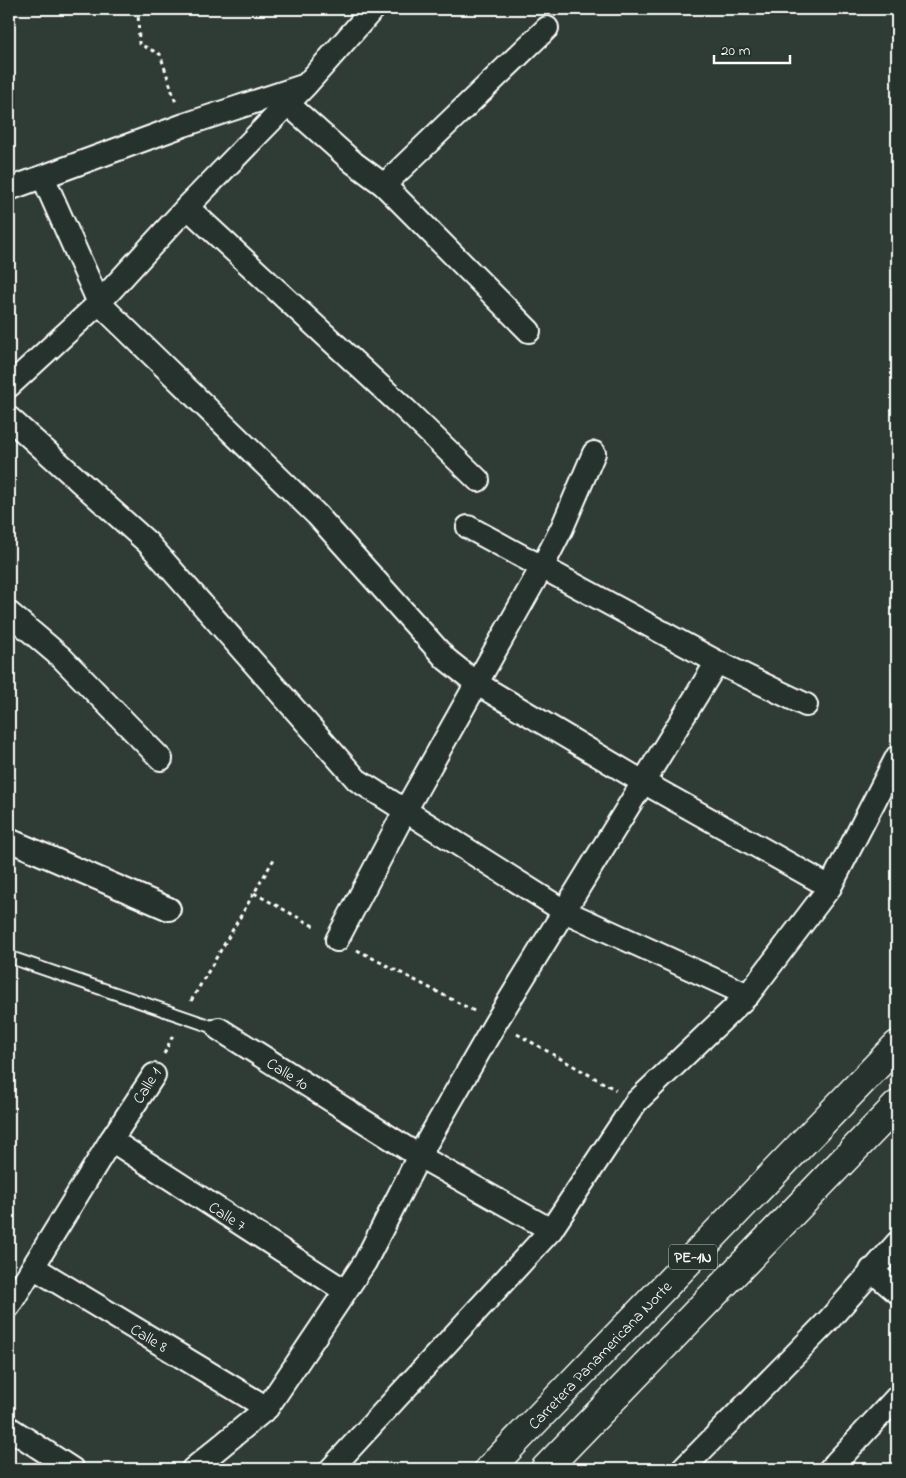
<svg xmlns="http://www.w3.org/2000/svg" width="906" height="1478" viewBox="0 0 906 1478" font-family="'Indie Flower',sans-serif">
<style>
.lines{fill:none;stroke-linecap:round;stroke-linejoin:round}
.service-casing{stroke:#fff;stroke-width:15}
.minor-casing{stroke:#fff;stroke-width:26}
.trunk-casing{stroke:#fff;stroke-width:31}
.path{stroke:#fff;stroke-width:3;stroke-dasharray:4 4;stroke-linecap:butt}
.service{stroke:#26332d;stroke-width:11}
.minor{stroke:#26332d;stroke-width:22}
.trunk{stroke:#26332d;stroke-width:28}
.labels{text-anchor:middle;stroke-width:4.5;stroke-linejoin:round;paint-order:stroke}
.shield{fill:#26332d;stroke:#bec2c0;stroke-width:1}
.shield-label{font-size:15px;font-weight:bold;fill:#fff}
.street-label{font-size:16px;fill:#fff;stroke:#26332d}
</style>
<rect width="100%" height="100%" fill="#2f3b35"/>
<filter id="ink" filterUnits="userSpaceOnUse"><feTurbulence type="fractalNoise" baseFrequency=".02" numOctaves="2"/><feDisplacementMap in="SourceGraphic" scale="10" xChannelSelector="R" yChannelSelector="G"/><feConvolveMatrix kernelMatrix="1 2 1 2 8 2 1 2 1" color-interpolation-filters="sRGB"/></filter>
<g filter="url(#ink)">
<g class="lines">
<defs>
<path id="service" d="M9,957L219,1029"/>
<g id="minor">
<path d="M288,104L354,163L384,185L529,331"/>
<path d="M43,177L99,303L317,515L446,659L476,683L643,782L830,887"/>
<path d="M384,185L547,28"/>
<path d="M9,189L184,125L303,86"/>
<path d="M187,207L405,409L478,480"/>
<path d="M9,386L99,303L187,207L306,85L373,9"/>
<path d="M9,418L148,543L357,780L564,911L748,995"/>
<path d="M468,527L717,662L806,705"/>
<path d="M9,613L62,658L161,759"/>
<path d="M9,840L169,909"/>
<path d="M337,940L405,811L542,567L562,528L594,453"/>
<path id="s1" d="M219,1029L419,1156L551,1230"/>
<path id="s2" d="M111,1140L345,1291"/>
<path id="s3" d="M33,1267L267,1408"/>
<path d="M871,1270L897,1292"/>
<path d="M9,1306L111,1140L154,1075"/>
<path d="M9,1428L72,1469"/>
<path d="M193,1469L267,1408L365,1262L419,1156L496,1022L717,662"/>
<path d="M331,1469L551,1230L636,1102L748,995L830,887L897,757"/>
<path d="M683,1469L827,1322L897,1243"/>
<path d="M830,1469L897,1397"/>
</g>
<g id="trunk">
<path id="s4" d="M489,1469L897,1045"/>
<path d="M545,1469L897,1105"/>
</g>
</defs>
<use href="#service" class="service-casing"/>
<use href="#minor" class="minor-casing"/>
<use href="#trunk" class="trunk-casing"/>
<g class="path">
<path d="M138,9L139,44L160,54L176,103"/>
<path d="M254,893L317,928"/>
<path d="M357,950L476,1012"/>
<path d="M191,1001L274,859"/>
<path d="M517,1034L616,1090"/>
<path d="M164,1054L174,1033"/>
</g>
<use href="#service" class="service"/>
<use href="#minor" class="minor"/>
<use href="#trunk" class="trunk"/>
</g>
</g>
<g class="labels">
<rect class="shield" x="669" y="1244.5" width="48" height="25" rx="4"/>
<g class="shield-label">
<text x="693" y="1262">PE-1N</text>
</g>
<g class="street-label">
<text dy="6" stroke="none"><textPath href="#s1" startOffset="82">Calle 10</textPath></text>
<text transform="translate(146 1085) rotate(-58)" y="6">Calle 1</text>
<text dy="6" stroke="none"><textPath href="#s2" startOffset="139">Calle 7</textPath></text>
<text dy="6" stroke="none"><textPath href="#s3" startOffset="136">Calle 8</textPath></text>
<text dy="6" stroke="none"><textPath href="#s4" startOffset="159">Carretera Panamericana Norte</textPath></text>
</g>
</g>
<rect width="906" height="1478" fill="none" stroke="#26332d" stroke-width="30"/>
<rect x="15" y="15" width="876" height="1448" fill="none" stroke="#fff" stroke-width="2" filter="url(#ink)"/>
<path d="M714 55v8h76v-8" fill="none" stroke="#ffffff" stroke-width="2.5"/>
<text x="721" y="55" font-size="15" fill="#ffffff" stroke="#26332d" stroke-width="4" paint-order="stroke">20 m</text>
</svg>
